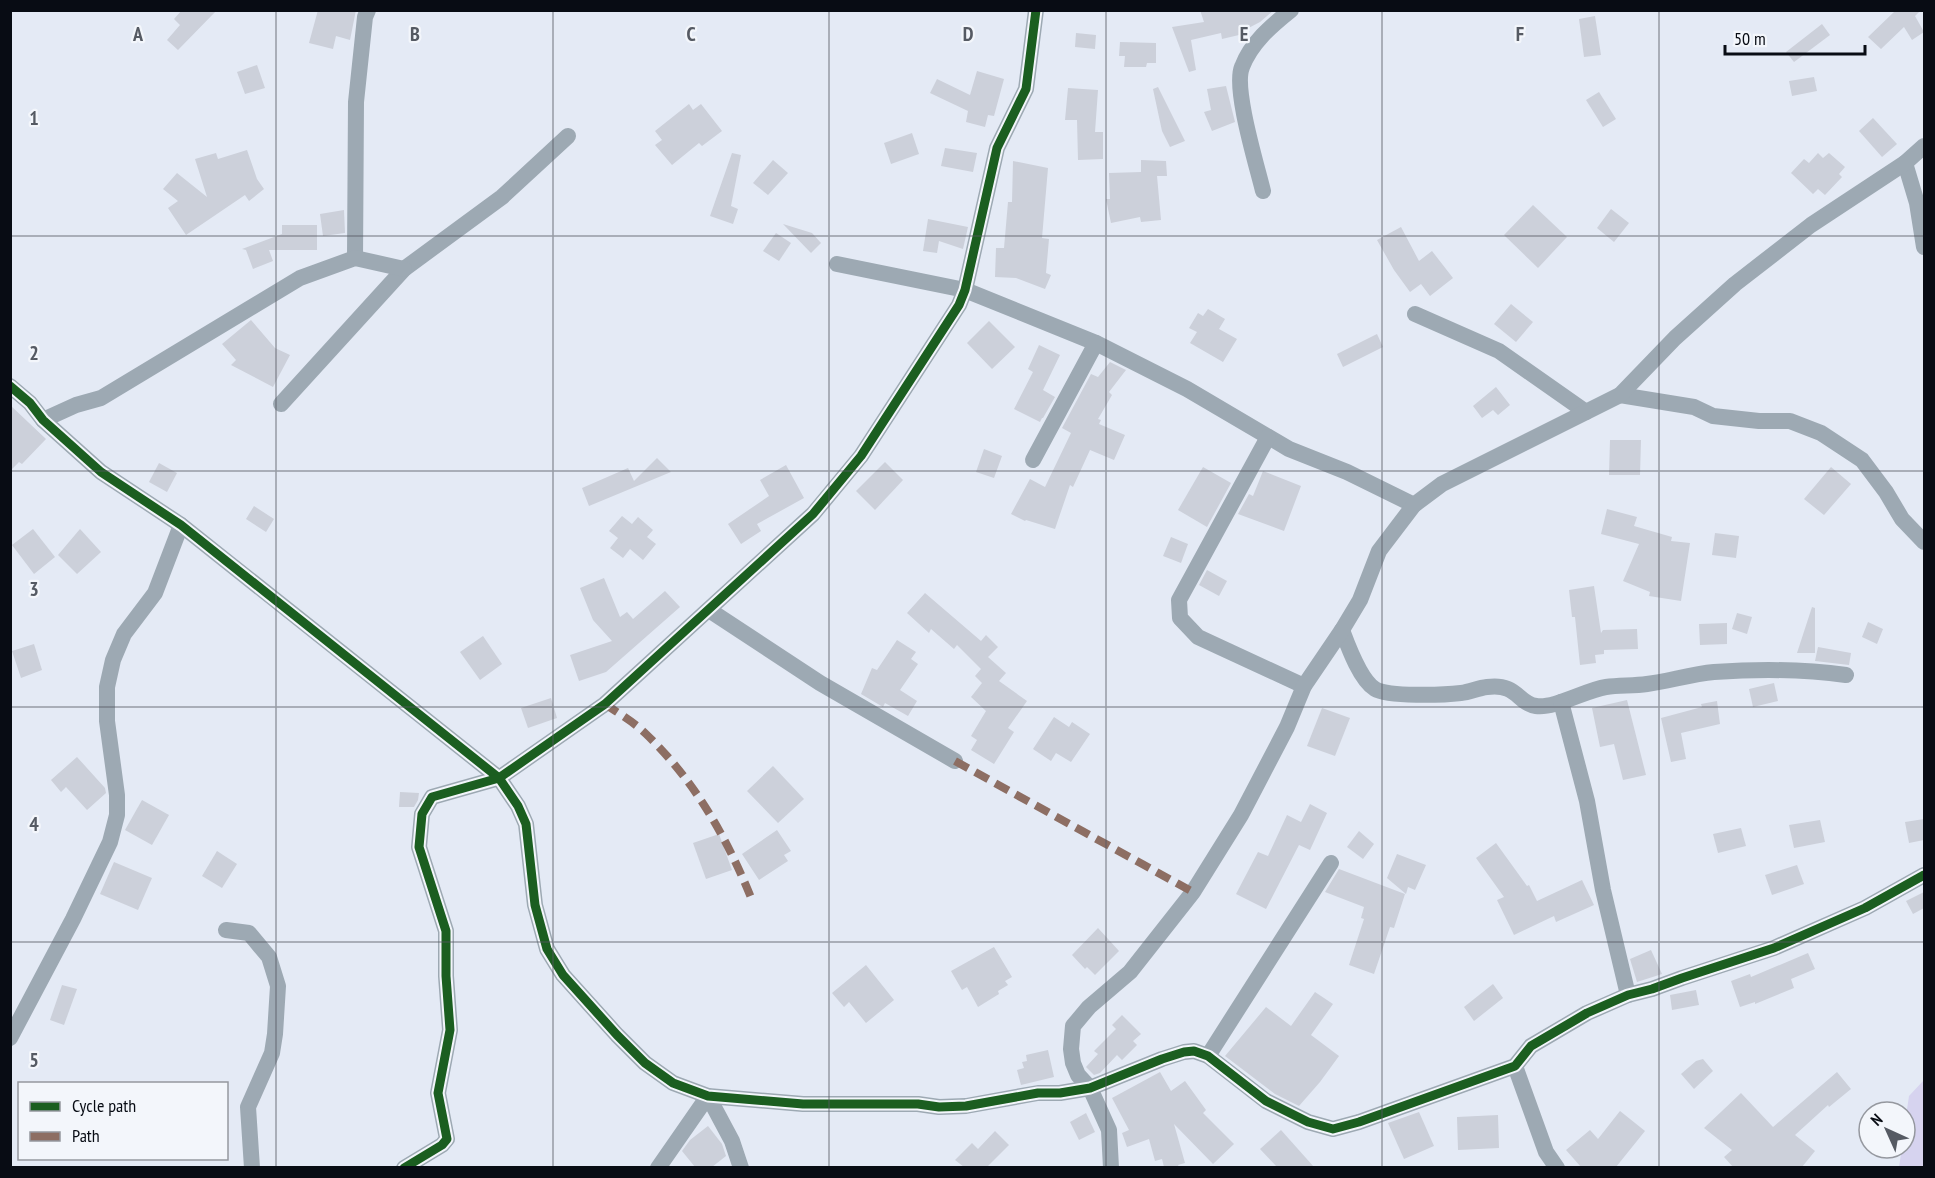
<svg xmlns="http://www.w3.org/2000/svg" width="1935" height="1178" viewBox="0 0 1935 1178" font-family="'PT Sans Narrow',sans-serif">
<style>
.green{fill:#d6d3ef}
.building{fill:#ccd0da}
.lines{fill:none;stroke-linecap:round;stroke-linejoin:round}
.street{stroke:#9da9b3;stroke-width:16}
.quiet{stroke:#8d6e63;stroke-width:8;stroke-dasharray:15 8;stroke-linecap:butt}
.cycleway-casing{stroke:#f3f6fb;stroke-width:13}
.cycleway{stroke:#1b5e20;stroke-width:9}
.grid{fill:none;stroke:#555a63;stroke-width:1.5;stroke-opacity:0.55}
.grid-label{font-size:20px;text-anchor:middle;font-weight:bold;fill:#555a63;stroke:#f3f6fb;stroke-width:4.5;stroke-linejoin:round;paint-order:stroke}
</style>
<rect width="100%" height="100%" fill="#e4eaf5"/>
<path class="green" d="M1924,1080V1167H1899L1902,1148H1905V1123L1909,1096Z"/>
<g class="building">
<path d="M182,10H217L178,50L167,40L180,25L174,19Z"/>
<path d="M318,10H356L350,40L336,36L333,49L309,43Z"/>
<path d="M1200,10H1274L1260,22L1239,33V35L1222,39L1221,33L1191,40L1196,70L1189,72L1172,27L1204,22Z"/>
<path d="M1893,10H1921L1915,16L1924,32L1912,40L1904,27L1881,49L1868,37L1894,12Z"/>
<path d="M1595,16L1601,55L1584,57L1579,19Z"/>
<path d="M1822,24L1830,35L1794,62L1786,52Z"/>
<path d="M1076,33L1096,35L1095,49L1075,47Z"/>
<path d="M1120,42L1156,43V63H1147L1146,67H1124L1125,56H1119Z"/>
<path d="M257,65L265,88L245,94L237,72Z"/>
<path d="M977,71L1004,79L994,116L988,115L985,127L966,122L968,111L930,93L937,79L970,95Z"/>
<path d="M1814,77L1817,91L1792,96L1789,81Z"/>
<path d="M1226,86L1235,122L1212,131L1204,112L1211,110L1207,89Z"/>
<path d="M1158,87L1185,141L1170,147L1162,131L1153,89Z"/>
<path d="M1068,88L1098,90L1095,132H1103V159L1078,160L1077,120H1065Z"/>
<path d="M1599,92L1616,119L1603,127L1586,100Z"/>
<path d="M689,104L693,110L701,104L722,131L702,146L699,143L672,165L655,145L662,140L655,131Z"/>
<path d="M1873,118L1897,144L1882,157L1859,131Z"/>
<path d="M912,133L919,154L891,164L884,143Z"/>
<path d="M945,148L977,153L973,172L941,166Z"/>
<path d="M247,150L257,179L264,189L249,201L245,195L186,235L168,208L178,201L163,189L177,173L207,197L195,159L216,153L218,159Z"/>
<path d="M732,153L741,155L731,206L738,209L733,224L710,216Z"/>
<path d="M1818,153L1823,158L1829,153L1845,167L1839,174L1842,177L1825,195L1818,189L1813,194L1791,173L1804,159L1809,163Z"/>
<path d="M773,160L788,173L768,195L753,183Z"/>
<path d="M1141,160L1166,161L1167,176H1157L1161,220L1141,222L1140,217L1111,223L1106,199H1110L1109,173L1141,172Z"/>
<path d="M1013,161L1048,168L1042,238L1049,239L1046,273L1051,275L1045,289L1016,278L995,277L996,248H1004L1008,202H1012Z"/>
<path d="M1533,205L1567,237L1538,268L1504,235Z"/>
<path d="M1611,209L1629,223L1614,242L1597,228Z"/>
<path d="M344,210L345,233L323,236L320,214Z"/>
<path d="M928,219L968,227L963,249L939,241L937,253L923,251Z"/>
<path d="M783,224L812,233L821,243L811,253Z"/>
<path d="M282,225H317V250H269L273,261L253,269L246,250L242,249L282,234Z"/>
<path d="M1401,227L1419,261L1432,251L1453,278L1430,296L1421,284L1410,292L1394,270L1377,240Z"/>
<path d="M776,233L791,243L779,261L763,251Z"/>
<path d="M1511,304L1533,322L1516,342L1494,324Z"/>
<path d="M1208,309L1225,319L1219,329L1237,339L1223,362L1190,343L1197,332L1189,328L1198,313L1203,316Z"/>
<path d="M251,320L275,348L290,355L273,387L231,365L236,360L222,344Z"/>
<path d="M989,321L1015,347L992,369L967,343Z"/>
<path d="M1377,334L1383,347L1343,367L1337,354Z"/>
<path d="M1039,345L1060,355L1043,390L1055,397L1043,418H1042L1040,422L1014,409L1033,372L1028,369Z"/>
<path d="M1110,362L1126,370L1109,392L1112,395L1098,419L1101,420L1099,424L1125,435L1114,460L1090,450L1073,487L1070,485L1055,529L1026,520L1025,521L1011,514L1030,479L1045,487L1071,433L1062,428L1091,374L1098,377Z"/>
<path d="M1496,387L1510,405L1498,415L1493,410L1482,418L1473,406Z"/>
<path d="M10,405L46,439L22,464L19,462L10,471Z"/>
<path d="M1610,440H1641L1640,475H1609Z"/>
<path d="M984,449L1002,456L994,478L976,472Z"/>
<path d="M657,458L671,472L589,506L582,488L628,468L634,481Z"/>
<path d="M885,462L903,480L875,510L856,491Z"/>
<path d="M159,463L177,473L167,492L149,482Z"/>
<path d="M786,465L804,498L757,524L761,531L741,544L728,524L769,496L760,480Z"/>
<path d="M1203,467L1231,483L1207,527L1178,510Z"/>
<path d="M1831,467L1851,484L1824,515L1804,499Z"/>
<path d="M1263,471L1301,486L1284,531L1238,514L1249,494L1253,496Z"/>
<path d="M254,506L274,519L266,532L246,519Z"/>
<path d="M1607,509L1637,517L1634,526L1672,537L1671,541L1690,543L1681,601L1649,596L1650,592L1623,581L1639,544L1601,534Z"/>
<path d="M622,516L632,524L638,517L653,530L647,537L656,544L643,560L630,549L623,558L610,548L618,538L609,531Z"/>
<path d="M33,529L55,557L34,574L12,545Z"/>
<path d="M80,529L101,552L77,574L58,555Z"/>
<path d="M1715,533L1739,536L1736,558L1712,555Z"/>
<path d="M1171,537L1188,544L1181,563L1163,556Z"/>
<path d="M1207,570L1227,581L1219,596L1199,585Z"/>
<path d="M604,578L620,617L627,612L633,619L665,591L680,607L606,672L579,681L570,655L612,641L593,620L580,588Z"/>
<path d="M1594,586L1601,633L1603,630L1637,629L1638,649L1604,650V654L1595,655L1596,663L1580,665L1575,617H1572L1569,590Z"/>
<path d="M925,593L981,641L986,635L998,647L988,657L1006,673L999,681L1027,701L1008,728L1014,732L994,764L971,750L977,740L971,736L986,711L971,697L982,683L975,676L981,669L957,645L954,649L931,629L929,633L907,613Z"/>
<path d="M1812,607L1815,608V653H1797Z"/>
<path d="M1737,613L1752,617L1747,634L1732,629Z"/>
<path d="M1868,622L1883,629L1877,644L1862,637Z"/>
<path d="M1727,623V644L1700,645L1699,624Z"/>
<path d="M483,636L502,664L480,680L460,652Z"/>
<path d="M897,640L916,652L911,659L918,664L900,690L917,701L908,716L885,703L883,707L861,694L872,668L877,670Z"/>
<path d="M34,644L42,670L21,678L12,651Z"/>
<path d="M1818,647L1851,653L1849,665L1815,661Z"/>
<path d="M1774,683L1778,701L1753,707L1749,689Z"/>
<path d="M551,698L557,718L528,728L521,708Z"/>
<path d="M1627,700L1646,775L1623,780L1614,744L1600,747L1592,708Z"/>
<path d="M1717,701L1720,724L1681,733L1686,759L1671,762L1661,718L1702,707L1701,704Z"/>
<path d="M1322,708L1350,718L1335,756L1307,746Z"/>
<path d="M1054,717L1069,727L1072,722L1090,734L1071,762L1056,753L1051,761L1033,749Z"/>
<path d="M77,757L105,788L106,793L87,810L66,787L61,792L51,780Z"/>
<path d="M773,766L804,799L778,823L747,791Z"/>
<path d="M400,792L419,793L418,800L414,807H399Z"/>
<path d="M142,800L169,815L152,845L125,830Z"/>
<path d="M1310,804L1327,813L1310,850L1299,845L1266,909L1236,894L1258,852L1268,856L1287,815L1301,822Z"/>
<path d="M1924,819V840L1909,843L1905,822Z"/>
<path d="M1820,820L1825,842L1794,848L1789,825Z"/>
<path d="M1741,828L1746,846L1718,853L1713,834Z"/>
<path d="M777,830L791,851L784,855L788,861L759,880L742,854Z"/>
<path d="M1359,831L1374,844L1363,859L1347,847Z"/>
<path d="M719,834L732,870L706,879L693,843Z"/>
<path d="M1496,843L1527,886L1529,885L1537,901L1582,880L1594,905L1556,922L1554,916L1514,935L1497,900L1504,897L1476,858Z"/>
<path d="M217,851L237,864L222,888L202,876Z"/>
<path d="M1397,854L1426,865L1415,890L1408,887L1406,894L1387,878Z"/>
<path d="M114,862L152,878L138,910L100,894Z"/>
<path d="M1797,865L1804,884L1772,895L1765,875Z"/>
<path d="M1339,869L1405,894L1394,928L1390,927L1374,974L1349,965L1364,919L1361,918L1364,907L1325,892Z"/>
<path d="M1924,892V908L1913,914L1906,901Z"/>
<path d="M1098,928L1119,951L1095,975L1087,967L1085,969L1072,955Z"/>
<path d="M994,947L1012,977L1005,981L1008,985L998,991L999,994L978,1007L967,987L962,990L951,971Z"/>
<path d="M1651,950L1662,974L1637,982L1630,959Z"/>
<path d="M1808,953L1815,969L1791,979L1794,988L1755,1004V1002L1740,1007L1731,981L1750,974L1751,977Z"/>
<path d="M866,965L894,1000L866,1023L849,1002L844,1007L832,993Z"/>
<path d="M1493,984L1503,998L1474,1021L1464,1007Z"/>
<path d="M62,985L77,989L64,1025L50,1020Z"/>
<path d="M1696,990L1699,1005L1672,1010L1670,995Z"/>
<path d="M1315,992L1333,1004L1311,1035L1339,1056L1320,1082L1299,1106L1275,1094L1225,1056L1266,1007L1291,1026Z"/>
<path d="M1122,1015L1141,1034L1133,1041L1137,1045L1122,1060L1117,1055L1100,1073L1094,1075L1086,1067L1098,1054L1094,1051L1116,1029L1112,1025Z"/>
<path d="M1048,1050L1054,1077L1021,1085L1017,1070L1024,1068L1022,1062L1027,1061L1026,1055Z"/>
<path d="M1703,1059L1713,1071L1694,1089L1681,1074L1696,1061Z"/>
<path d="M1160,1072L1171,1091L1185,1081L1206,1110L1203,1113L1234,1144L1213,1164L1174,1124L1185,1163L1178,1165L1179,1167H1164L1162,1159L1155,1161L1149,1139L1127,1147L1122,1133L1129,1130L1112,1098Z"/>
<path d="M1837,1072L1851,1089L1829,1107L1828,1105L1795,1135L1815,1151L1802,1167H1733L1724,1157L1732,1150L1704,1128L1741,1093L1773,1127Z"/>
<path d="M1620,1111L1645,1131L1616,1167H1581L1566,1150L1590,1130L1598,1139Z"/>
<path d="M1419,1112L1434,1146L1404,1159L1388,1123Z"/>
<path d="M1086,1113L1095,1132L1079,1140L1070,1122Z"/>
<path d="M1498,1115L1499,1148L1458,1150L1457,1117Z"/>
<path d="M708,1126L722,1144L726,1156L712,1167H695L682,1151L690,1140Z"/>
<path d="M1281,1130L1314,1167H1277L1260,1149Z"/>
<path d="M995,1131L1009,1145L987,1167H964L955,1160L972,1143L978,1149Z"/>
</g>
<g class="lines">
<g class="street">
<path d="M1905,163L1917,203L1924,247"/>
<path d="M1263,191C1257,166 1233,88 1242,67C1251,43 1271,26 1291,10"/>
<path d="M355,258L356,102L365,17L368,10"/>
<path d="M837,264L965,290L1096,343L1187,389L1289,449L1347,472L1414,505"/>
<path d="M1415,314L1499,351L1586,412"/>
<path d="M10,386L30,403L43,420L101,472L181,525L499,778L518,806L526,824L535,905L547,949L563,975L617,1035L645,1063L673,1083L708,1096L803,1104H918L939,1107L966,1106L1038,1093H1060L1090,1088L1162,1059L1184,1052L1194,1051L1208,1056L1266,1101L1308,1122L1333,1129L1359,1122L1515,1066L1531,1046L1587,1013L1628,995L1652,989L1682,978L1774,948L1865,908L1924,875"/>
<path d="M1620,395L1694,407L1713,416L1759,421H1790L1821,433L1862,460L1886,492L1902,519L1924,542"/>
<path d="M281,404L404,269L502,197L568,136"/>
<path d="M43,420L76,405L101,398L300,278L355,258L404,269"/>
<path d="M1268,437L1179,600L1180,618L1198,637L1304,686"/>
<path d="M1033,460L1096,343"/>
<path d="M709,610L820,683L955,761"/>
<path d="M1342,630C1348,646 1360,680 1375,689C1388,697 1444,695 1461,693C1470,692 1478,688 1487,687C1518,683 1517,703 1536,706C1554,709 1586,690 1606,687C1619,685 1633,686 1647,684C1669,681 1692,674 1714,672C1758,669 1803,669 1846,675"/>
<path d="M1561,702L1587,801L1603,890L1628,995"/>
<path d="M226,930L249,933L269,957L278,986L275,1034L272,1053L248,1107L252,1168"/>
<path d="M10,1038L73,919L110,842L117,815V795L107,721V687L113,660L124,634L155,593L181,525"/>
<path d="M1208,1056L1331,863"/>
<path d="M1515,1066L1546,1152L1557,1168"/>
<path d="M404,1168L442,1145L447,1139L438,1093L450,1030L446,976V931L419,847L422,814L432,797L499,778L605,704L813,514L861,456L959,305L965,290L997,148L1026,89L1036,10"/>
<path d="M658,1168L708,1096L732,1141L741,1168"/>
<path d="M1111,1168L1109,1130L1090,1088L1078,1075L1073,1063L1071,1049L1073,1026L1089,1007L1130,972L1193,892L1241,815L1287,727L1304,686L1342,630L1360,600L1379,551L1414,505L1442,484L1620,395L1675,338L1735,284L1811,225L1905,163L1924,146"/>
</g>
<g class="quiet">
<path d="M605,704C618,713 634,722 646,734C695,781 727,838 752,900"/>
<path d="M955,761L1193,892"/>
</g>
<defs>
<g id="cycleway">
<path d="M10,386L30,403L43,420L101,472L181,525L499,778L518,806L526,824L535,905L547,949L563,975L617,1035L645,1063L673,1083L708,1096L803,1104H918L939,1107L966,1106L1038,1093H1060L1090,1088L1162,1059L1184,1052L1194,1051L1208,1056L1266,1101L1308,1122L1333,1129L1359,1122L1515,1066L1531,1046L1587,1013L1628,995L1652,989L1682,978L1774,948L1865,908L1924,875"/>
<path d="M404,1168L442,1145L447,1139L438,1093L450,1030L446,976V931L419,847L422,814L432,797L499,778L605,704L813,514L861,456L959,305L965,290L997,148L1026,89L1036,10"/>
</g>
</defs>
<use href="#cycleway" class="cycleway-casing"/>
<use href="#cycleway" class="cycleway"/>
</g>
<path class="grid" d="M276,10V1168M553,10V1168M829,10V1168M1106,10V1168M1382,10V1168M1659,10V1168M10,236H1924M10,471H1924M10,707H1924M10,942H1924"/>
<g class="grid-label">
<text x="138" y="41">A</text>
<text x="415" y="41">B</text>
<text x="691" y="41">C</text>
<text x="968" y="41">D</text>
<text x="1244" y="41">E</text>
<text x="1520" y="41">F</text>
<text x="34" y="125">1</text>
<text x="34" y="360">2</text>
<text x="34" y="596">3</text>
<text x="34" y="831">4</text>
<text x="34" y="1067">5</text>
</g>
<rect width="1935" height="1178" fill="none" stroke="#080c14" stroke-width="24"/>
<rect x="18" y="1082" width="210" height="78" fill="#f3f6fb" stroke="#95989f" stroke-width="1.5"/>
<rect x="30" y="1102" width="30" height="9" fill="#1b5e20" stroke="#95989f" stroke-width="1.5"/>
<text x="72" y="1112" font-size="18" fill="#080c14">Cycle path</text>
<rect x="30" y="1132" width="30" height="9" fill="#8d6e63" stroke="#95989f" stroke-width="1.5"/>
<text x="72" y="1142" font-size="18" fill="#080c14">Path</text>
<g transform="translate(1887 1130) rotate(315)"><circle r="28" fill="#f3f6fb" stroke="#95989f" stroke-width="1.5"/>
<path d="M0-4.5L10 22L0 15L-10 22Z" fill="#555a63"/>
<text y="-9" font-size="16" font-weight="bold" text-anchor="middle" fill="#080c14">N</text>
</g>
<path d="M1725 45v9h140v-9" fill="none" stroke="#080c14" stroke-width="3"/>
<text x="1734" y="45" font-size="18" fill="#080c14" stroke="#f3f6fb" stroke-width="4.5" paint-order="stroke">50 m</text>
</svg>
